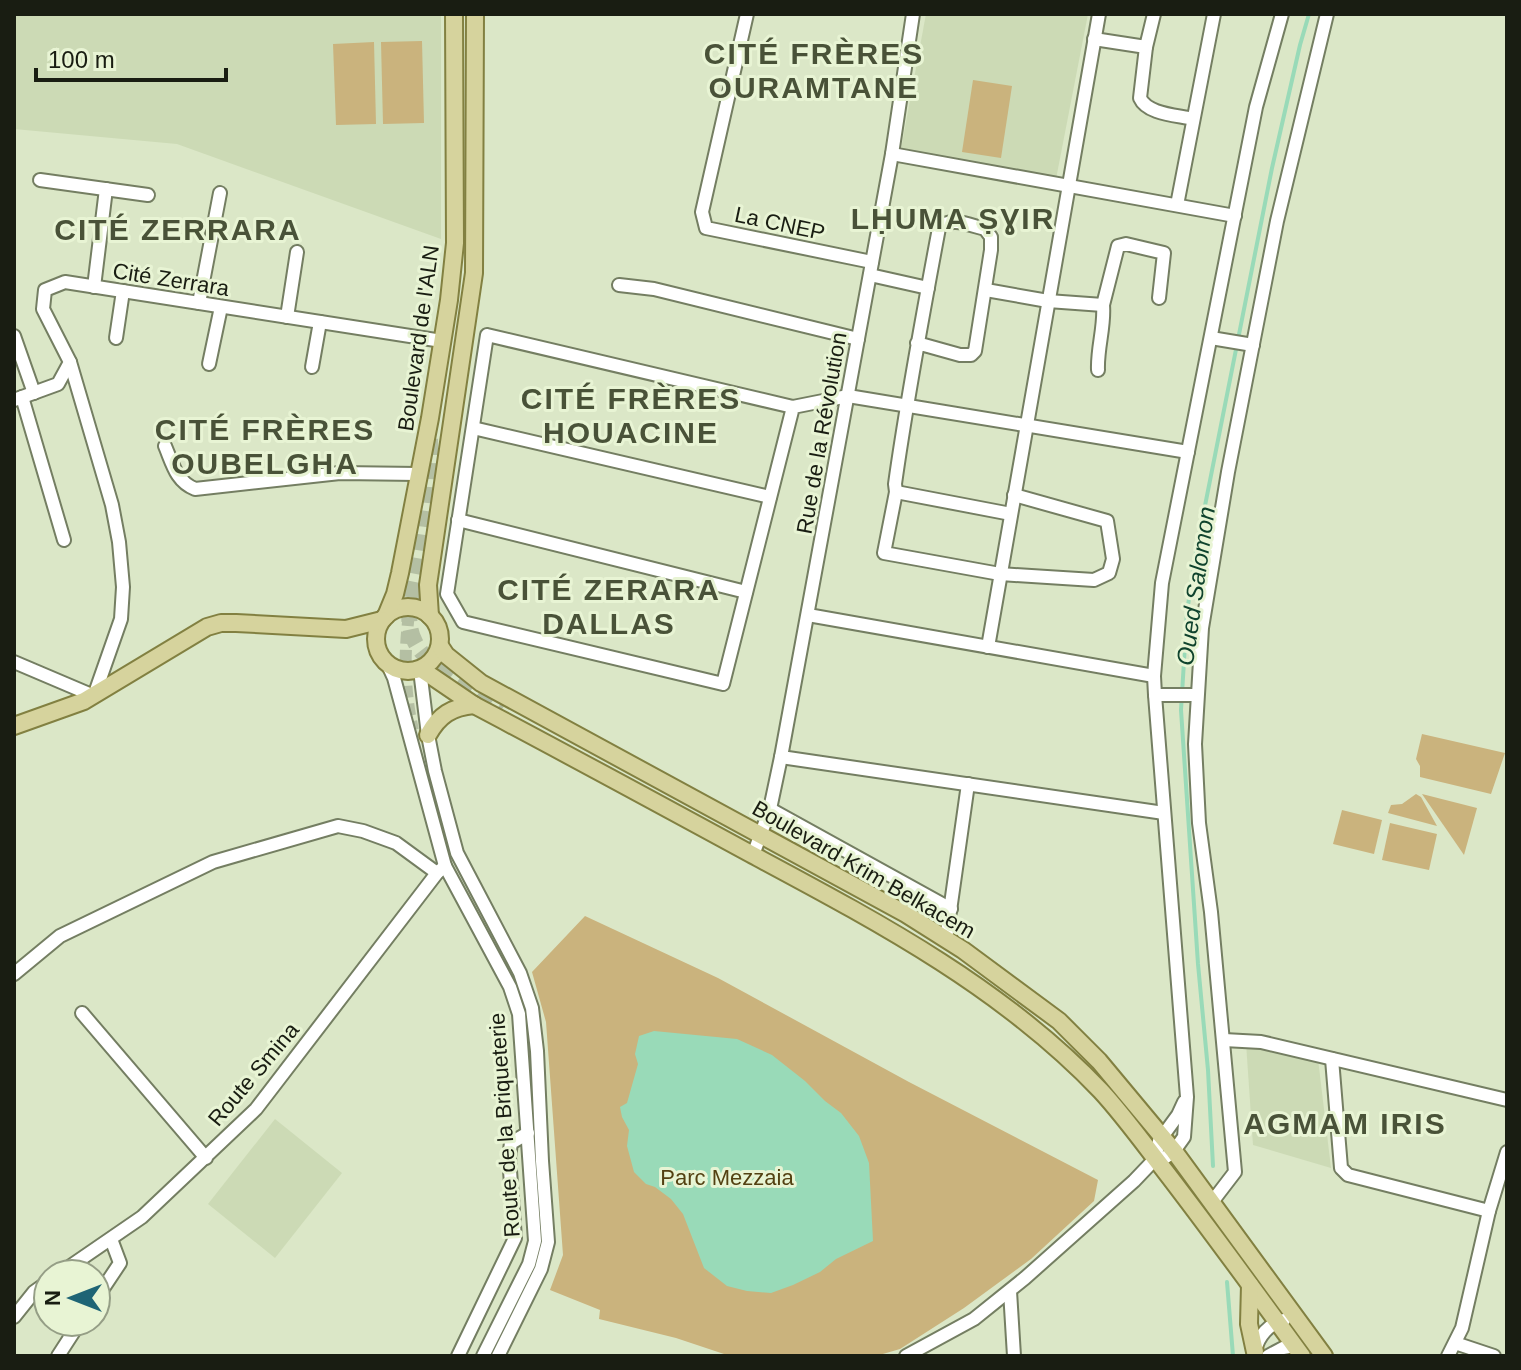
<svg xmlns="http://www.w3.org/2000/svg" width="1521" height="1370" viewBox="0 0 1521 1370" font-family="Arial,sans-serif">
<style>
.built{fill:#ccdab5}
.green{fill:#cab37d}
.water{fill:#99dab8}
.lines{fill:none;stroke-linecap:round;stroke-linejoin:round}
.stream{stroke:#99dab8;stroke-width:4}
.minor-tunnel{stroke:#b4bfa3;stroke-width:12;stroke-dasharray:12 6;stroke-linecap:butt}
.major-tunnel{stroke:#b4bfa3;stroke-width:16;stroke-dasharray:16 8;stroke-linecap:butt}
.minor-casing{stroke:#747e62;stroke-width:16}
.major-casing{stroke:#828041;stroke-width:20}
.minor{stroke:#fff;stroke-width:12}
.major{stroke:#d6d39d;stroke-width:16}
.labels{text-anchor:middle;stroke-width:6;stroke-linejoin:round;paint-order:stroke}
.street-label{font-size:22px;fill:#191d12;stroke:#e8f4d4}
.park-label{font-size:22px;fill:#534112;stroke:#e8f4d4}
.water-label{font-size:24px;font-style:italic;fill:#0f432d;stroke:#e8f4d4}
.district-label{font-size:30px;font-weight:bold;letter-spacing:2px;fill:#495238;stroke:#e8f4d4}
</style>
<rect width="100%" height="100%" fill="#dbe7c7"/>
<g class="built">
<path d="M14,14H441V239L177,144L14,129Z"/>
<path d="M926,14H1088L1056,179L901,149Z"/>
<path d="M1246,1043L1318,1059L1331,1168L1253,1145Z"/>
<path d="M275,1119L342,1173L275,1258L208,1204Z"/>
</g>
<g class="green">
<path d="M422,41L424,123L383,124L381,42Z"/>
<path d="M374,42L376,124L336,125L333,44Z"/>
<path d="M973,80L1012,86L1001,158L962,152Z"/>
<path d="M1422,734L1505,753L1491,794L1420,777V766L1416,759Z"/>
<path d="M1416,794L1421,797L1437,826L1388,813L1391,805L1402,804Z"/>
<path d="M1422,794L1477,808L1464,855Z"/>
<path d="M1342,810L1382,820L1374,854L1333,844Z"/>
<path d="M1390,823L1437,834L1429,870L1382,860Z"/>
<path d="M585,916L718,978L909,1082L1098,1180L1094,1201L1031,1259L964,1308L900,1349L876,1356H730L676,1338L599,1319L600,1310L550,1290L563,1255L546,1022L532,972Z"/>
</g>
<path class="water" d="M654,1031L737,1039L772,1055L805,1081L825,1101L841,1113L859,1136L869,1163L873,1241L836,1259L820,1272L793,1285L771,1293L747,1291L727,1286L704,1268L683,1214L671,1199L655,1187L646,1184L634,1172L627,1146L629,1130L622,1117L620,1107L627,1103L638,1064L635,1054L639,1036Z"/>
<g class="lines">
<g class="stream">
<path d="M1213,1166L1208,1070L1198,964L1181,710L1187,612L1197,546L1272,168L1300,45L1309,14"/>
<path d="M1227,1282L1233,1356"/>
</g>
<path class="minor-tunnel" d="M409,614C404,653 404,691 413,730"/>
<path class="major-tunnel" d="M430,439C431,482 424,527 417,569C413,593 403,619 415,642C427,667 477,696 500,712"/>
<defs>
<g id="minor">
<path d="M747,14L702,212L706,228L872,262"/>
<path d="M1094,39L1146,47L1154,14"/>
<path d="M1146,47L1140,98C1147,114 1176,115 1193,119"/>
<path d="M892,154L1235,216"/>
<path d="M40,180L148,195"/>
<path d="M1177,205L1214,14"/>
<path d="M870,275L928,288"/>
<path d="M619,285L654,289L858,339"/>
<path d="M94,287L106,189"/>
<path d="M986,290L1048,301L1103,305"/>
<path d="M199,303L220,193"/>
<path d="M287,317L297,252"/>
<path d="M14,336L34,393"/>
<path d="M116,338L123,291"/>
<path d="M1211,338L1253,345"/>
<path d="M917,343L960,355H971L975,351L991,250V237L985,229C969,225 951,216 939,228C923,313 907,398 895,484L896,492L884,553L1000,574L1094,580L1109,573L1113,559L1107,521L1014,495"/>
<path d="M209,364L221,307"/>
<path d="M312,367L320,322"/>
<path d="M1098,370C1097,348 1105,326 1103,305L1118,246L1126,244L1164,253L1159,298"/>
<path d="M22,397L64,540"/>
<path d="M14,400L58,384L70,362L43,309L45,290L65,282L442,341"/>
<path d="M793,407L723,684L463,622L447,594L487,335L793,407L848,396L1188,452"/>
<path d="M473,428L770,497"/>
<path d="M165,446C173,465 176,481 195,489L340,473L418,474"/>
<path d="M896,492L1011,514"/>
<path d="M458,520L746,592"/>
<path d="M808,615L1154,676"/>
<path d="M988,647L1099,14"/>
<path d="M14,662L94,696L121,619L123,587L119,542L112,505L70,362"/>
<path d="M388,665L394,678L445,866L510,987L519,1014L535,1241L529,1264L483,1356"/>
<path d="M420,670L428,735L435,771L457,853L520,973L532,1008L537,1051L542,1161L548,1242L541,1269L498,1356"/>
<path d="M1155,695H1197"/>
<path d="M781,757L1164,813"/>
<path d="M770,809L951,909"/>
<path d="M753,855L770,809L781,757L892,154L913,14"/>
<path d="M946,939L968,784"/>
<path d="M14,974L60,936L213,862L338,826L363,831L396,843L437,873"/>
<path d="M82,1013L206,1158"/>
<path d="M1224,1040L1261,1042L1507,1100"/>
<path d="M1332,1059L1341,1168L1348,1175L1489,1211"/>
<path d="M1155,1159L1159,1141L1178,1115L1184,1102"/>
<path d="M1212,1202L1235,1172L1211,912L1199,823L1195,744L1202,628L1228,472L1277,221L1327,14"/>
<path d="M59,1274L142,1217L256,1109L437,873L445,866"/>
<path d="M1010,1291L1014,1356"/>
<path d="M96,1299L120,1263L111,1239"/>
<path d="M14,1317L34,1292L48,1282"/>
<path d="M1455,1343L1494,1356"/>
<path d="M1255,1351C1258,1336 1269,1324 1284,1320"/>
<path d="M58,1356L80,1322"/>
<path d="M458,1356L515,1238L509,1157L511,1143L528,1133"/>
<path d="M906,1356L974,1319L1025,1278L1134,1181L1155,1159L1166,1157L1174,1151L1184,1137L1187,1097L1155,695L1154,676L1162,583L1256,107L1282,14"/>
<path d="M1268,1356L1283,1348L1295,1346"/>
<path d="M1448,1356L1462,1328L1489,1211L1507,1152"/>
</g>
<g id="major">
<circle cx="408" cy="639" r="32"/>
<path d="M386,616L395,594L400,573L430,418L449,300L455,243L454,14"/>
<path d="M430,616L428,585L474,273L475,14"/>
<path d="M440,646L446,655L481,683L906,914L963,950L1059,1021L1099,1061L1174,1151L1324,1356"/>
<path d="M421,669L474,705C567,754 659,804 751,854C876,921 1002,987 1101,1091C1124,1116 1144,1144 1165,1171C1212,1232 1257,1294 1302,1356"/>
<path d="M14,726L84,701L207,627L221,623H236L346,629L382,620"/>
<path d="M428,735C439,715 452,707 474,705"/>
<path d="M1250,1285L1249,1324L1255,1352"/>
</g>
</defs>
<use href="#minor" class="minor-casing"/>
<use href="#major" class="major-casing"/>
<use href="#minor" class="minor"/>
<use href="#major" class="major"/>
</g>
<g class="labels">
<g class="street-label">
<text transform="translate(780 223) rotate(12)" y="8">La CNEP</text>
<text transform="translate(171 279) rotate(9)" y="8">Cité Zerrara</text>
<text transform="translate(418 338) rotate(-82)" y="8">Boulevard de l'ALN</text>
<text transform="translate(821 433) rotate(-80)" y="8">Rue de la Révolution</text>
<text transform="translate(864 869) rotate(30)" y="8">Boulevard Krim Belkacem</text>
<text transform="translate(253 1074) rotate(-50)" y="8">Route Smina</text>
<text transform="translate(504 1125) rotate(-94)" y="8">Route de la Briqueterie</text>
</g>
<g class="park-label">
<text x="727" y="1185">Parc Mezzaia</text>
</g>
<g class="water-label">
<text transform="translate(1196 586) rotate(-82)" y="8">Oued Salomon</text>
</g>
<g class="district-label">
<text x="814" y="64">CITÉ FRÈRES<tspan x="814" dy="34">OURAMTANE</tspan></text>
<text x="953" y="229">LḤUMA ṢƔIR</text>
<text x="178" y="240">CITÉ ZERRARA</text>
<text x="631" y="409">CITÉ FRÈRES<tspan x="631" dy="34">HOUACINE</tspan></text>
<text x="265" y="440">CITÉ FRÈRES<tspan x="265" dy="34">OUBELGHA</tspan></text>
<text x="609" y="600">CITÉ ZERARA<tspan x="609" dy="34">DALLAS</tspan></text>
<text x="1345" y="1134">AGMAM IRIS</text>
</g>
</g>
<rect width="1521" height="1370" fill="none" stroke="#191d12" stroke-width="32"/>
<g transform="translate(72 1298) rotate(270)"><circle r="38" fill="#e8f4d4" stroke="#959e86" stroke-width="2"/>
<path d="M0-6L14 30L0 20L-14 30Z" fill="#1e6475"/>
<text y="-12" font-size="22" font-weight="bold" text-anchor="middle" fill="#191d12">N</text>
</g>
<path d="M36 68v12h190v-12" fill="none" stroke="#191d12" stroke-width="4"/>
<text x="48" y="68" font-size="24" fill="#191d12" stroke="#e8f4d4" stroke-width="6" paint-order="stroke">100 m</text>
</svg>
